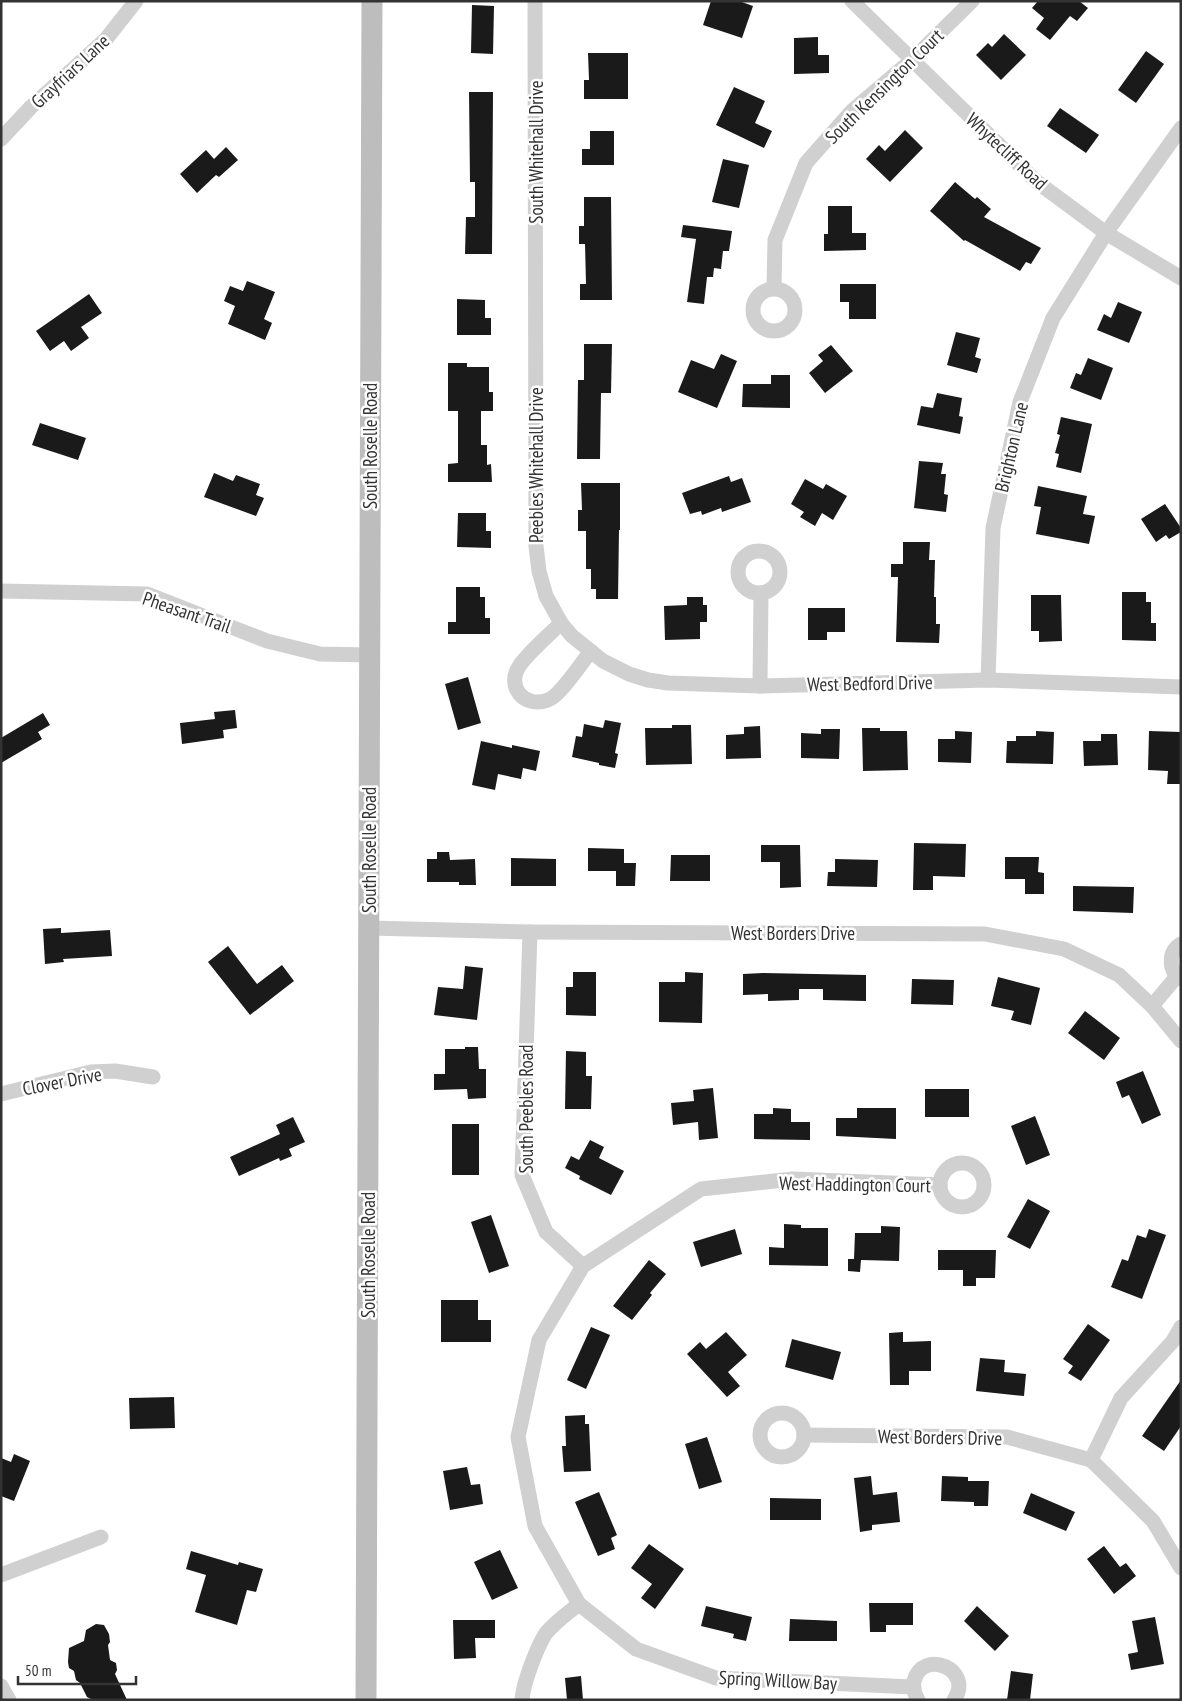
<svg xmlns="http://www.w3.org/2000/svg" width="1182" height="1701" viewBox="0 0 1182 1701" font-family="'PT Sans Narrow',sans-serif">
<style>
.building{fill:#1a1a1a}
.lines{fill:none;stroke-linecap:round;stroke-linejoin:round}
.minor{stroke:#d0d0d0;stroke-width:15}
.secondary{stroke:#bdbdbd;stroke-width:21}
.labels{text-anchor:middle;stroke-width:5;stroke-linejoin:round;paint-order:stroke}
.street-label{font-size:19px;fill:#333;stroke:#fff}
</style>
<rect width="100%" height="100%" fill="#fff"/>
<g class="building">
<path d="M711,1H739L753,6L742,38L703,25Z"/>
<path d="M1038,1H1079L1088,8L1077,21L1070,16L1050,40L1036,29L1044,18L1032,8Z"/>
<path d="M472,5L494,6L493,54L471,53Z"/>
<path d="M1004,34L1026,55L1001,80L976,55L988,43L992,47Z"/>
<path d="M818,37V55H829V73L794,74V38Z"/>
<path d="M1146,51L1164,64L1136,103L1118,90Z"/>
<path d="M588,53H628V99H584V80H589Z"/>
<path d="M734,87L765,101L755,123L772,131L764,148L716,125Z"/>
<path d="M469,92H493L492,254H465L466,217H475V182H470Z"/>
<path d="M1060,108L1099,135L1086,153L1047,126Z"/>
<path d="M905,130L923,148L890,182L866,159L879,145L885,151Z"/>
<path d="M590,131H614V165H582V149H590Z"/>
<path d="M226,147L238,160L219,177L216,175L197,193L180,174L206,150L214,159Z"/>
<path d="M723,159L749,165L739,208L712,202Z"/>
<path d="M955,182L975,199L977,197L991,209L984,217L1041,248L1031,264L1026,262L1020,271L965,240L964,241L930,211Z"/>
<path d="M584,197H611L612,300H580V284H586L585,244H579V226H584Z"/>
<path d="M828,206H852V233H866V250L824,251V234H828Z"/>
<path d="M683,225L732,231L729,251H723L721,269L714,268L713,277H707L704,304L687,302L696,239L681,237Z"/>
<path d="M247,281L275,292L264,319L272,323L265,340L228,324L235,306L224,301L230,286L243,291Z"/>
<path d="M840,284H876V319H849V302H840Z"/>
<path d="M89,294L102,313L81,327L89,338L71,351L64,341L50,351L36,331Z"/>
<path d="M457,299L485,300V318H491V335H457Z"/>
<path d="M1118,302L1142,312L1129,343L1097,330L1104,314L1111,318Z"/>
<path d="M956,332L980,338L975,357L981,359L977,373L947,365Z"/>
<path d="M584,344H612L611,393H601L600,459H577L578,380H584Z"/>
<path d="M831,345L853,371L825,393L809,373L823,361L818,355Z"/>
<path d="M721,354L737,361L717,408L678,392L691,360L714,369Z"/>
<path d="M1088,358L1113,368L1101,400L1070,388L1076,373L1081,375Z"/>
<path d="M448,363H467V367H489V392H493V411H481V445H487V465L491,464L492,482H448V464L458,463V411H448Z"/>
<path d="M771,375H790V408L742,407L743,384H771Z"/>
<path d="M937,393L962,398L959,416L963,417L960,434L917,425L921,406L933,408Z"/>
<path d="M1061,417L1092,424L1081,473L1056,467L1059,454L1055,453L1060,435L1057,434Z"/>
<path d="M40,423L86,438L78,460L32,445Z"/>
<path d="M919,461L943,463L941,474H946L944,494L948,495L946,512L914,508Z"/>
<path d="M214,473L233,481L236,475L260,484L256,495L264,498L256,516L204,497Z"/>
<path d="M729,476L731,482L742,478L751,502L722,512L721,508L702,515L701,511L690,514L682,493Z"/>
<path d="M805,479L823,489L826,484L847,496L833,520L822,513L815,526L800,517L804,512L791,504Z"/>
<path d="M581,483H620V530H619L618,599H596V589H591V569H586V531H578V510H582Z"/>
<path d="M1038,486L1087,496L1083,514L1095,516L1089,544L1036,534L1041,507L1034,506Z"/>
<path d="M1165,504L1181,528V532L1169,539L1166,535L1156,542L1141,519Z"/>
<path d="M458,513H486V531H491V548L457,547Z"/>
<path d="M903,542H930L929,560H935L934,597H936V624H940L939,643L896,642L898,577H891V564H903Z"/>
<path d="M456,587H480V597H485V618H490V634H448V622H456Z"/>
<path d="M1122,592H1146V602H1151V623H1156V641L1122,640Z"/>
<path d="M1031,595H1061L1062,641L1039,642V631H1031Z"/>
<path d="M687,597H703V605H707V622H700V639L665,640L664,606L687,605Z"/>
<path d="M808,608H845V632H827V640H808Z"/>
<path d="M468,677L481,723L458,730L445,684Z"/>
<path d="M235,710L237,728L223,730L224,738L182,744L180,723L215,719L214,712Z"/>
<path d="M43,713L50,725L38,732L42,739L1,763V738Z"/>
<path d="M605,720L621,723L615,753L618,754L615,768L599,765V763L572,757L576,736L582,737L584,724L603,728Z"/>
<path d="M672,725H691L692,764L646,765L645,728H672Z"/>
<path d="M760,726L761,758L726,759V735L744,734V727Z"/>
<path d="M862,728H880V731H907L908,770L863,771Z"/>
<path d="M821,729H840L839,759L801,758V733L821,734Z"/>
<path d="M955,731L972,732L971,763L938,762V739H955Z"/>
<path d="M1036,731L1054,732L1053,764L1006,763L1007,741H1016V736H1036Z"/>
<path d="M1149,731L1181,732V784H1167L1168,771L1148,770Z"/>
<path d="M1101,734H1117L1118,765L1084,766L1083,741H1101Z"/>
<path d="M481,741L512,748V745L540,751L536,771L523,768L521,779L498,774L495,790L472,785Z"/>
<path d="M914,843L966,844L965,877L933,876V890H913Z"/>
<path d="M761,845H800L801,887L780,888V862H761Z"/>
<path d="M588,848L624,849V863H636L635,886H616V871H588Z"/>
<path d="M437,852H449L450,860L475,859L476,885H459V882H427V859H437Z"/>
<path d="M671,855H710V881H670Z"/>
<path d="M1005,857H1039L1038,872L1044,873V894H1025V879H1005Z"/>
<path d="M511,858L556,859V886H511Z"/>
<path d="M835,859L878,860L877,887L827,886L828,872H835Z"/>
<path d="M1073,886L1134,887L1133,913L1073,911Z"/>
<path d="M61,928V933L110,930L112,956L63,959L64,962L45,964L43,929Z"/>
<path d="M228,946L257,984L282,965L294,981L250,1015L208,962Z"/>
<path d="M465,966L483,968L477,1020L434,1015L438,987L463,989Z"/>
<path d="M573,972H596V1016L566,1015V987H573Z"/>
<path d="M685,972L703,973L702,1023L659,1022V982H685Z"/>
<path d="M763,973L866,975V1001L823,1000V989H799V1000L768,1001V994L743,995V974Z"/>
<path d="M998,977L1040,988L1031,1025L1011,1020L1014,1011L991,1006Z"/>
<path d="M912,979L954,980L953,1005L911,1004Z"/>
<path d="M1085,1011L1120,1038L1104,1060L1068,1033Z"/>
<path d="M465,1047H478L479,1069H486V1098L468,1099L467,1089L434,1090V1074H445V1049H465Z"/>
<path d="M566,1051L586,1052V1076H592L591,1109H565Z"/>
<path d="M1143,1071L1161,1115L1142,1124L1129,1095L1122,1098L1116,1082Z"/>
<path d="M713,1088L718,1138L699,1140L698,1122L673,1125L671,1103L694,1101L693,1090Z"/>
<rect x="925" y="1089" width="44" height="28"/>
<path d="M773,1108L791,1109V1122H810V1140L754,1139V1114H773Z"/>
<path d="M857,1108H896V1139L836,1136V1118H857Z"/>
<path d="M1035,1116L1050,1155L1026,1165L1011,1126Z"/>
<path d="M293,1117L305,1142L289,1149L292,1156L280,1161L279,1158L239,1176L230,1157L280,1134L276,1125Z"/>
<rect x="452" y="1124" width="27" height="51"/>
<path d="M590,1140L604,1147L599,1158L624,1171L611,1195L579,1179L580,1176L565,1168L571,1156L579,1160Z"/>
<path d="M1028,1199L1050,1211L1030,1249L1007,1237Z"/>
<path d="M491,1215L509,1266L489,1273L471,1222Z"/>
<path d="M784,1224L801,1225V1228H828V1266L769,1265V1247L784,1248Z"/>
<path d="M881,1226L900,1227L899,1261L861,1260L860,1272L848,1271V1259H854L855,1233H881Z"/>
<path d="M735,1229L742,1254L701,1267L693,1242Z"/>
<path d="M1149,1229L1166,1235L1142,1299L1111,1287L1122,1259L1128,1261L1137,1235L1146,1238Z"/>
<path d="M938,1250H996L995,1278H976V1286H963V1270H938Z"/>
<path d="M649,1260L666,1274L650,1293L652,1295L632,1320L613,1306Z"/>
<path d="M441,1300H478V1320H491V1342H441Z"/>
<path d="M1088,1324L1110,1340L1081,1381L1068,1373L1073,1366L1063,1359Z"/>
<path d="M591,1327L610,1335L586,1389L567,1380Z"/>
<path d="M726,1332L747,1355L728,1372L740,1386L727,1397L687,1354L700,1342L706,1349Z"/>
<path d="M903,1332V1342L931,1341V1371H909V1385H890L889,1333Z"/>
<path d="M792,1339L841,1352L833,1380L785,1367Z"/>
<path d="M980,1358L1005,1360L1004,1372L1026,1374L1024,1396L976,1391Z"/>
<path d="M1181,1380V1426L1164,1451L1142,1436Z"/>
<path d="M174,1397L175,1428L130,1429L129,1398Z"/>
<path d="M585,1415V1424H589L591,1471L564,1472L562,1446H566L565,1416Z"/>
<path d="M707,1437L722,1482L699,1489L685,1444Z"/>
<path d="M14,1454L30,1461L14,1501L1,1496V1458L11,1462Z"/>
<path d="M467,1467L471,1485L480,1484L483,1504L450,1510L443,1471Z"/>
<path d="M871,1476L873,1495L897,1492L900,1522L872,1525V1530L860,1532L854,1478Z"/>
<path d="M942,1476L968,1477V1481H989L988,1506H974V1502L941,1501Z"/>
<path d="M599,1492L617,1535L611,1538L615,1549L598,1556L575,1502Z"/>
<path d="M1031,1493L1075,1512L1066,1531L1023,1513Z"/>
<path d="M770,1498L821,1499V1520H770Z"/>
<path d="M649,1544L684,1569L655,1609L641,1598L652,1584L631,1568Z"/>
<path d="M1104,1546L1120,1567L1126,1563L1136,1576L1114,1594L1087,1559Z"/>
<path d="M500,1550L518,1588L492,1600L474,1562Z"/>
<path d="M191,1551L238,1565L239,1562L263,1569L256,1592L247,1590L237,1625L195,1612L206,1575L186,1569Z"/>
<path d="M869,1603H913V1625H886V1632H870Z"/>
<path d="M706,1606L752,1617L746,1641L733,1638L734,1634L701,1626Z"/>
<path d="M977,1606L1009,1636L995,1651L964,1621Z"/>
<path d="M1155,1617L1164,1664L1131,1670L1128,1654L1138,1652L1132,1621Z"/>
<path d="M790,1619L837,1621V1641H789Z"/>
<path d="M453,1620H495V1638H475L476,1658L454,1659Z"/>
<path d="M96,1624L104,1625L109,1634L110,1642L108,1645L110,1660L116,1663L117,1670L115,1674L127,1700H93L87,1697L80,1683L76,1680L74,1671L69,1668L68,1662L69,1648L84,1641L86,1630Z"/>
<path d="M1011,1671L1033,1674L1030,1700H1007Z"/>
<path d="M581,1676L583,1700H567L565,1678Z"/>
</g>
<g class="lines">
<g class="minor">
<path d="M535,1L536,546L539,571L546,596L561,623L572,636L603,661L629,674L648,680L668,683L760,686L988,680L1181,687"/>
<path d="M852,1L1037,182L1106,233L1181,278"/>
<path d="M1,139L31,107L106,39L136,1"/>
<path d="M774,288L775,240L806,163L852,111L912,60L972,1"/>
<circle cx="774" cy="310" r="21"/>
<circle cx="759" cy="572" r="21"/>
<path d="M1,591L147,594L267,641L320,654L370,655"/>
<path d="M561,623C549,635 529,652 520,665C505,686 524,709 548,700C560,696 582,662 591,651"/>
<path d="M988,680L993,528L1020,402L1053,318L1106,233L1181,128"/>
<path d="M760,686L761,593"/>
<path d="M369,928L530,932L985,934L1064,949L1119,975L1152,1006L1181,1041"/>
<path d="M530,932L522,1175L546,1232L583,1266"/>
<path d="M1181,944C1168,952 1168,970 1181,979"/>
<path d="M1152,1006L1177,976"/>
<path d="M1,1094L91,1072L115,1071L153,1077"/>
<circle cx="962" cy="1185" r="22"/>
<circle cx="782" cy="1435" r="22"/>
<path d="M804,1435L1007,1437L1091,1460L1121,1398L1173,1341L1181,1327"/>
<path d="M1091,1460L1153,1521L1181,1568"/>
<path d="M1,1575L101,1537"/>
<path d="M1,1686L9,1700"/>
<path d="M913,1687L716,1678L636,1649L579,1604L535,1526L518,1437L539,1340L583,1266L701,1189L793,1179L940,1185"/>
<path d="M522,1700C523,1683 537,1647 546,1633C555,1622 568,1613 579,1604"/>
<path d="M918,1700C914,1694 913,1688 914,1681C922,1648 975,1669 954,1700"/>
</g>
<path class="secondary" d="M366,1700L372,1"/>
</g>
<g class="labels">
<g class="street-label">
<text transform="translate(70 71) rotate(-43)" y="7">Grayfriars Lane</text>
<text transform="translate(884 86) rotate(-44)" y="7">South Kensington Court</text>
<text transform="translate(1007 151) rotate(43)" y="7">Whytecliff Road</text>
<text transform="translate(536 152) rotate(-90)" y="7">South Whitehall Drive</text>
<text transform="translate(370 446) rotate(-90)" y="7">South Roselle Road</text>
<text transform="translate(1011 447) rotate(-77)" y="7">Brighton Lane</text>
<text transform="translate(536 465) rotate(-90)" y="7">Peebles Whitehall Drive</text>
<text transform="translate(187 612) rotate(19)" y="7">Pheasant Trail</text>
<text transform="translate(870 683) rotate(-1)" y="7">West Bedford Drive</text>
<text transform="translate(369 850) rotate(-90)" y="7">South Roselle Road</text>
<text x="793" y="940">West Borders Drive</text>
<text transform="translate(62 1081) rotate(-11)" y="7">Clover Drive</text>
<text transform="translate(526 1109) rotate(-90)" y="7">South Peebles Road</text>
<text transform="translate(855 1184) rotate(1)" y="7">West Haddington Court</text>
<text transform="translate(368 1255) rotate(-90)" y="7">South Roselle Road</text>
<text transform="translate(940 1437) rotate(1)" y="7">West Borders Drive</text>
<text transform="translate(778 1680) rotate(3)" y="7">Spring Willow Bay</text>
</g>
</g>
<rect width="1182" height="1701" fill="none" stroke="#333333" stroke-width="5"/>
<path d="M18 1676v8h118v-8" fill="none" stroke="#333333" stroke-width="2.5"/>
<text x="25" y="1676" font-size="15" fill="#333333" stroke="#ffffff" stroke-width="4" paint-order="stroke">50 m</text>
</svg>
